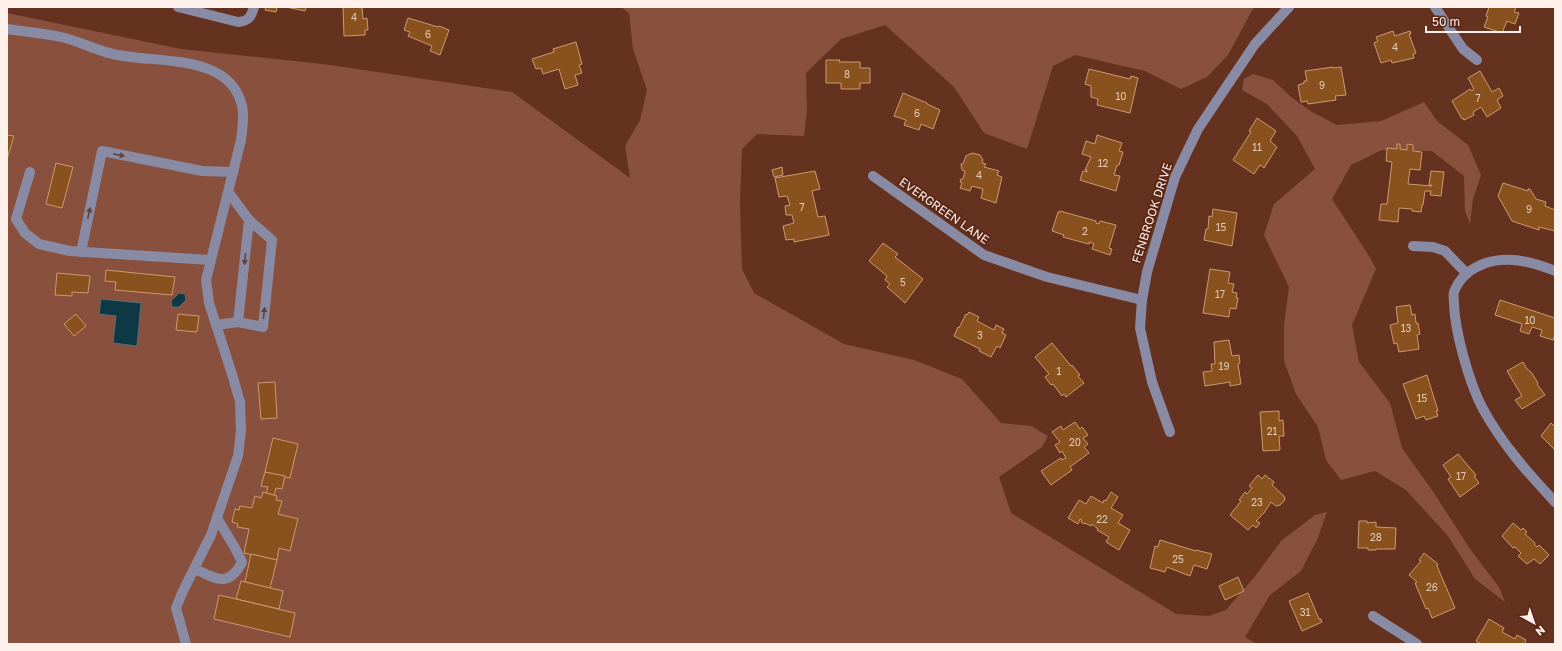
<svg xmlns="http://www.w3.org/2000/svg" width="1562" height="651" viewBox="0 0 1562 651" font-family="'Golos Text',sans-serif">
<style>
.green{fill:#88503d}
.water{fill:#0e3944;stroke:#567076}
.building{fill:#89511d;stroke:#cc9a72}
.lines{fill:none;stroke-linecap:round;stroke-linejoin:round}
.minor{stroke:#888ba3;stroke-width:10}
.oneway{fill:#664038}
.labels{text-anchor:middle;stroke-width:3.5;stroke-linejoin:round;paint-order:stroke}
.number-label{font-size:10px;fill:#e1c9b8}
.street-label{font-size:12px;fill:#fef1ec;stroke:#5a2715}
</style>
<rect width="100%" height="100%" fill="#663220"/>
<g class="green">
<path d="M621,7H1046L1048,8L1057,7H1254L1228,55L1207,77L1181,89L1145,71L1075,55L1053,66L1027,149L984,133L954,87L885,25L841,39L806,73L807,110L804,136L757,134L742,149L740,202L742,269L754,293L844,344L914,360L962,379L1001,423L1031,426L1048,436L1042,447L999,477L1011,513L1176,614L1209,616L1226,610L1256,575L1281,541L1315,515L1327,512L1317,540L1301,571L1270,595L1245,637L1257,644H7V13L181,49L323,64L512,92L630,178L625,146L640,120L647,90L633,49L629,13Z"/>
<path d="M1253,74L1273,80L1291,97L1312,112L1337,125L1381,121L1424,102L1437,121L1468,145L1481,175L1473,199L1470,224L1465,211L1464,176L1432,151L1382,150L1351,165L1332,199L1369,256L1376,269L1352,325L1359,362L1390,403L1402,448L1434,493L1470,549L1499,587L1505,602L1475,579L1448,536L1406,490L1375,471L1341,480L1326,460L1318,427L1296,394L1284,361V325L1289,287L1264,235L1274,204L1315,169L1297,136L1267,104L1242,90L1244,79Z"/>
</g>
<g class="water">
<path d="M179,293L185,294L186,300L179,307H172L171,301Z"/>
<path d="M101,299L141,303L137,346L113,343L116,316L99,314Z"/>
</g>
<g class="building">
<path d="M266,7H277L276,12L265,10Z"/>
<path d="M286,7H306L305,11Z"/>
<path d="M343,7H362L363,19L367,18L368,30H365V35L344,36Z"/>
<path d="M1489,7H1516L1514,12L1519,13L1515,24L1507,21L1502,33L1484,27L1488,17L1486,16Z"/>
<path d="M408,18L438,27L439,26L449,30L440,55L430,51L432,46L408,36L410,32L404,30Z"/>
<path d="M1393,31L1395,36L1410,31L1411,34H1409L1416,53L1413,54L1414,58L1392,63L1391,60L1381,63L1374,43L1378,41L1376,37Z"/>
<path d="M576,42L582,64L579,65L582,73L575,75L578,85L565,89L559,69L543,74L541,68L536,69L532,59L554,52L553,49Z"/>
<path d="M826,60H840L839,62H860V68H870V83H860V89H841V83H826Z"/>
<path d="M1333,67V68L1341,67L1346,95L1335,96L1336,100L1308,104L1307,101L1301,102L1298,85L1304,83V81H1307L1305,71Z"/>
<path d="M1089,69L1130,79L1131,76L1138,78L1130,113L1097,105L1098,99L1091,97V86L1085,84Z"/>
<path d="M1480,71L1492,92L1499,88L1503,96L1497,100L1501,108L1487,117L1481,107L1473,112L1474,115L1464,120L1463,118L1462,119L1452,101L1470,89L1472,91L1474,89L1468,78Z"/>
<path d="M903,93L927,103V104L940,110L933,129L921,124L919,130L904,125L906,120L894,116Z"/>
<path d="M1257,118L1276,131L1270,141L1277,147L1264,168L1260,165L1254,174L1233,160L1251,132L1249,131Z"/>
<path d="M7,135L14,136L7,159Z"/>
<path d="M1097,135L1122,143L1119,151L1123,152L1119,165H1117L1114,175L1120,176L1116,191L1080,180L1083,171L1087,172V170H1085L1091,157L1082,154L1086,141L1095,144Z"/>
<path d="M1397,144H1400V149L1407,150V144L1413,145V151L1422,152L1420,170L1410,169L1408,184L1432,186V185H1429L1431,171L1444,172L1441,196L1430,195L1431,191H1425L1423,205H1422L1421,212L1412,211V209L1399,208L1398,222L1379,220L1381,204H1387L1392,162L1386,161L1387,148L1397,149Z"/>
<path d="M972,153L980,155L983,160L982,163L986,164L984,167L999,171L997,175L1002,177L996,203L981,198L983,189L972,186L970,191L960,188L962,183L960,182L961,179H963L965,171L962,170L961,164H963L966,156Z"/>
<path d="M56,163L73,167L62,208L46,204Z"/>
<path d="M782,167L783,175L774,177L772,170Z"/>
<path d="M815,171L820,189L812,191L818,217L825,216L829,235L794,242V239L786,240L783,226L794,223L792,215H786L785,206L790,205L787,196L779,197L775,178Z"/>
<path d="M1503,183L1528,191V189H1530L1536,199L1546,202L1545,206L1555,210V231L1539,227V230L1512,221L1498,196Z"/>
<path d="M1213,209L1237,213L1232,246L1204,240L1206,229H1208L1209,216L1212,217Z"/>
<path d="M1060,211L1096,221V223L1099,224L1100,221L1116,225L1109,248L1112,249L1110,255L1092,249L1094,244L1089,242V244L1081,242L1063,237L1064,235L1052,231L1058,212H1060Z"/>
<path d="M883,243L898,254L895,257L923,279L905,303L887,287L890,284L885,280L887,276L869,261Z"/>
<path d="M1210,269L1230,272L1228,283L1234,284L1232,292L1237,293L1236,298H1238L1236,309L1230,308L1229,317L1203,313Z"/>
<path d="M106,270L175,277L172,295L115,290L116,282L105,281Z"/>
<path d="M57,273L90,276L88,293L72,292V296L55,295Z"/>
<path d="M1500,300L1555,318V335L1553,340L1540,336L1542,330L1532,327L1529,334L1520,331L1522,324L1495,315Z"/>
<path d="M1410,305L1412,315L1415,314L1416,323H1418L1420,334L1417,335L1419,349L1399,352L1397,343L1394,344L1390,325L1398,323L1396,307Z"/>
<path d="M969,312L979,317L977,321L994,330L996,325L1004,329L1002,333L1006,335L1000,348L997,346L991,357L979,351L980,349L954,336L958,327L959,328L966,314L967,315Z"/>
<path d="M76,314L86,326L74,336L64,324Z"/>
<path d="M178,314L199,316L197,332L176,330Z"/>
<path d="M1229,340L1232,356L1239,355L1240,363L1238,364L1241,384L1230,386V382L1205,386L1203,372L1212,371L1211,364H1215L1214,342Z"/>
<path d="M1052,343L1071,366L1072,365L1080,375L1078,376L1084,383L1066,397L1064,394L1062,396L1053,384L1051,385L1045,377L1049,374L1035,357Z"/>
<path d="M1523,362L1527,369L1531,372L1538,383L1537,384L1545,395L1522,409L1515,400L1522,396L1507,371Z"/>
<path d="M1427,375L1438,411H1436L1438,416L1426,420L1424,416L1416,419L1403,384Z"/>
<path d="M275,382L277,418L261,419L258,383Z"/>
<path d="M1279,411V421L1283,420L1284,436H1279L1280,450L1263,451L1260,412Z"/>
<path d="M1075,422L1080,429L1082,427L1088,435L1083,438L1088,444L1084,447L1089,453L1070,467L1072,470L1051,485L1041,471L1061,458L1062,460L1066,458L1062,451L1060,453L1055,445L1060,442L1052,432L1061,426L1063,430Z"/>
<path d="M1551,423L1555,427V450L1541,436Z"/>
<path d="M273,438L298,444L290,478L265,472Z"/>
<path d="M1458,454L1476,475L1474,476L1479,483L1460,497L1448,479L1451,477L1443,465Z"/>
<path d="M265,472L285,476L282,489L276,488L274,495L266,493L268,487L261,486Z"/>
<path d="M1258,475L1262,479L1265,475L1274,482L1272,485L1284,496L1285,500L1280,505L1276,506L1271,502L1264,513L1256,521L1260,523L1256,528L1253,525L1248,530L1230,515L1238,505L1241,501L1239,500L1245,492L1247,494L1252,488L1249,486Z"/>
<path d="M263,492L277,496L276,500L282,501L278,514L298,519L290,551L279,548L277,560L244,553L249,529L237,527L238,524L232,522L235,509L239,510L240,506L252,508L255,496L261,498Z"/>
<path d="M1111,492L1118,497L1111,508L1123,515L1118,523L1130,530L1119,550L1106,542L1109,537L1097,530L1098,529L1092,524L1091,526L1085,523L1084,524L1081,522L1082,520L1080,519L1078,524L1068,518L1079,500L1086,504L1091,496L1103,503L1104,500L1106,501Z"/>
<path d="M1359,521H1367V523L1376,522V527L1396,528L1395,549H1376V550H1368V548H1358Z"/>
<path d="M1513,523L1521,530L1523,528L1527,532L1525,534L1535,543L1534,544L1537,547L1539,545L1549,555L1540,564L1534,559L1527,564L1518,556L1521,553L1515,547L1513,548L1502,536Z"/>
<path d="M1160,540L1196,551V550L1212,554L1207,569L1194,565L1190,576L1167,567L1165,572L1150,568L1155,546L1158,547Z"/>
<path d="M1424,553L1438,564L1437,566L1455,608L1432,618L1428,608L1426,609L1415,583L1417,582L1409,575L1421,561L1419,560Z"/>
<path d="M251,554L277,560L270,588L245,582Z"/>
<path d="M1238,577L1244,591L1225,600L1219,586Z"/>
<path d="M241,581L283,591L279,609L236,599Z"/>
<path d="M1308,593L1319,619H1321L1322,622L1302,631L1289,601Z"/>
<path d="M219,595L295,613L290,637L214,619Z"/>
<path d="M1489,619L1504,628L1502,632L1515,639L1517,635L1526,640L1524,644H1481L1476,641Z"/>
</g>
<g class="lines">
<g class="minor">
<path d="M178,7L238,22C249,21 251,17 254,7"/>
<path d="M1435,7L1463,49L1477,60"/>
<path d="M7,29C25,32 44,33 61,37C79,41 95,50 113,54C154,64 230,52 242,106C245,117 242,129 241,140L206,280L209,303L232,374L240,402L241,431L238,456L211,535L182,593L176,608L186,644"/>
<path d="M30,172L16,219L25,233L39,244L70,251L210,260"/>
<path d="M873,176L984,255L1047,277L1142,300"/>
<path d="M1413,246L1433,247L1445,251L1467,274"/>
<path d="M81,252L102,151L202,171L233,172"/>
<path d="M1555,271C1526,259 1493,252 1466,274C1462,278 1456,286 1454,292C1453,295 1454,300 1454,304C1455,332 1469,383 1483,409C1502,444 1528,473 1555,502"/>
<path d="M238,322L249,220"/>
<path d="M216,325L238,322L263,327L272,240L249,220L229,193"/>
<path d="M1170,432L1152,382L1140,328L1142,300L1147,272L1175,177L1198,129L1255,44L1289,7"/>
<path d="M195,569C216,579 229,588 242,562L235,548L217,518"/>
<path d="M1373,616L1417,644"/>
</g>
</g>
<defs><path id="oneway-solid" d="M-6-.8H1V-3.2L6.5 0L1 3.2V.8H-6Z"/></defs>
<g class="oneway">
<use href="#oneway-solid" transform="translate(119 155) rotate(12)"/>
<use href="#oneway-solid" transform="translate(89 213) rotate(-78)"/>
<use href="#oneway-solid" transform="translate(245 259) rotate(96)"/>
<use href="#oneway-solid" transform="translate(264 313) rotate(-84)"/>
</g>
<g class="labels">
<g class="number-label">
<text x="354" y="21">4</text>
<text x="428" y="38">6</text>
<text x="1395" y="51">4</text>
<text x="847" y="78">8</text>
<text x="1322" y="89">9</text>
<text x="1121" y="100">10</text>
<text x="1478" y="102">7</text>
<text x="917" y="117">6</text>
<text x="1257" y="151">11</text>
<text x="1103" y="167">12</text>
<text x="979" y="179">4</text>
<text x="802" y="211">7</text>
<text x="1529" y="213">9</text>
<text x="1221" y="231">15</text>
<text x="1085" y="235">2</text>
<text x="903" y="286">5</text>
<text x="1220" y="298">17</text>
<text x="1530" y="324">10</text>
<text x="1406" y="332">13</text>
<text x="980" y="339">3</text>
<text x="1224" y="370">19</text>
<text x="1059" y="375">1</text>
<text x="1422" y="402">15</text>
<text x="1272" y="435">21</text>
<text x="1075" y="446">20</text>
<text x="1461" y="480">17</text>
<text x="1257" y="506">23</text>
<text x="1102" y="523">22</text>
<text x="1376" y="541">28</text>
<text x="1178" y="563">25</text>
<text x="1432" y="591">26</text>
<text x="1305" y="616">31</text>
</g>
<g class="street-label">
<text transform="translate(944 211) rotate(35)" y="4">EVERGREEN LANE</text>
<text transform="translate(1152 213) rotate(-72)" y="4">FENBROOK DRIVE</text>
</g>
</g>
<rect width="1562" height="651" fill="none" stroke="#fef1ec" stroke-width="16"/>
<g transform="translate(1534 623) rotate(140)" stroke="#5a2715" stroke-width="3" paint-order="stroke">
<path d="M0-3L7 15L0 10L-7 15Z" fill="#fef1ec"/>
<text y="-6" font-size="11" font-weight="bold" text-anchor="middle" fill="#fef1ec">N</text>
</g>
<path d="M1426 26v6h94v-6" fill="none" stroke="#fef1ec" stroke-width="2"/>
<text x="1432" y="26" font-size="12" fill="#fef1ec" stroke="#5a2715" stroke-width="3" paint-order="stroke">50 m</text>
</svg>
